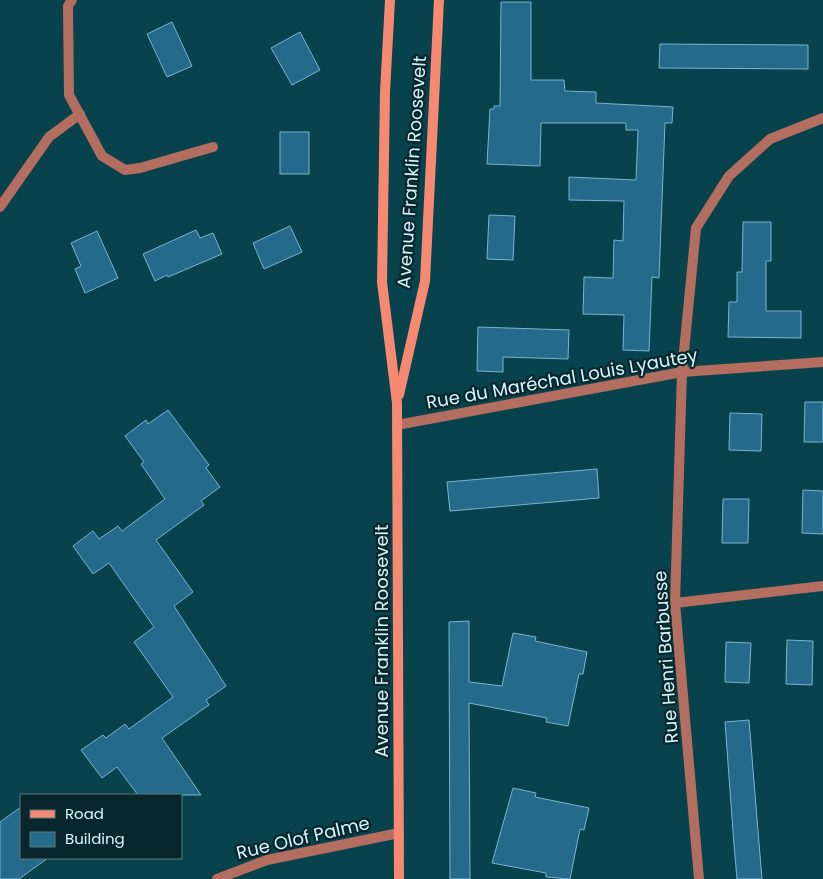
<svg xmlns="http://www.w3.org/2000/svg" width="823" height="879" viewBox="0 0 823 879" font-family="Poppins,sans-serif">
<style>
.building{fill:#256a8b;stroke:#7bb3d1}
.lines{fill:none;stroke-linecap:round;stroke-linejoin:round}
.street{stroke:#b36e5f;stroke-width:10}
.secondary{stroke:#f68971;stroke-width:10}
.labels{text-anchor:middle;stroke-width:4.5;stroke-linejoin:round;paint-order:stroke}
.street-label{font-size:18px;fill:#d5f6fe;stroke:#08262c}
</style>
<rect width="100%" height="100%" fill="#07424d"/>
<g class="building">
<path d="M501,2H531V80H564L565,91L596,92V103L673,107L672,123H665L659,278L652,277L649,351L623,350L624,315L583,314L584,277L613,278L614,240L623,241L624,201L569,200V177L636,180L638,130H626V123H541L540,166L487,164L490,109H494V106H500Z"/>
<path d="M172,22L192,66L167,77L147,34Z"/>
<path d="M300,32L320,70L292,85L271,48Z"/>
<path d="M660,44L808,45V69L659,68Z"/>
<rect x="280" y="132" width="29" height="42"/>
<path d="M489,215L515,216L513,260L487,259Z"/>
<path d="M743,222H771V261H766V311H801V338L728,337L729,302H737V272H742Z"/>
<path d="M290,226L302,252L264,269L253,243Z"/>
<path d="M196,230L200,238L213,233L222,254L168,277L167,275L155,281L143,254Z"/>
<path d="M97,231L118,278L85,293L75,269L81,266L71,243Z"/>
<path d="M478,327L569,330L568,359L503,357V372L477,371Z"/>
<path d="M805,402H823V442H804Z"/>
<path d="M168,410L209,465L206,468L220,487L201,501L204,505L156,540L193,592L174,606L226,686L206,700L209,705L162,738L201,795H138L117,767L102,778L81,750L103,735L106,738L125,724L129,729L173,697L134,642L154,627L109,563L93,574L73,546L93,531L99,539L118,526L122,531L165,499L141,464L144,462L125,436L146,420L148,424Z"/>
<path d="M730,413L762,414L761,451L729,450Z"/>
<path d="M597,469L599,498L450,511L447,482Z"/>
<path d="M803,490L823,491V534L802,533Z"/>
<path d="M723,499H749L748,543H722Z"/>
<path d="M469,621V682L502,686L513,633L536,637L535,641L587,652L583,674H579L568,726L546,722L547,718L469,703L470,879H450L449,622Z"/>
<path d="M787,640L813,641L812,685L786,684Z"/>
<path d="M726,642L751,643L749,683L725,682Z"/>
<path d="M749,720L759,843L762,879H737L734,845L725,722Z"/>
<path d="M513,788L536,793L535,797L589,808L584,830L580,829L570,879L546,877V873L492,863Z"/>
<path d="M21,807V858H48L19,879H0V822Z"/>
</g>
<g class="lines">
<g class="street">
<path d="M72,0L68,6L69,95L102,156L125,170L140,168L213,147"/>
<path d="M0,207L49,137L80,114"/>
<path d="M397,425L682,372L823,362"/>
<path d="M675,603L823,586"/>
<path d="M217,879L267,860L399,833"/>
<path d="M699,879L675,603L682,372L696,228L729,176L770,139L823,118"/>
</g>
<g class="secondary">
<path d="M390,0L385,92L382,282L397,403L399,879"/>
<path d="M399,395L425,281L439,0"/>
</g>
</g>
<g class="labels">
<g class="street-label">
<text transform="translate(412 172) rotate(-86)" y="6">Avenue Franklin Roosevelt</text>
<text transform="translate(562 379) rotate(-10)" y="6">Rue du Maréchal Louis Lyautey</text>
<text transform="translate(382 641) rotate(-90)" y="6">Avenue Franklin Roosevelt</text>
<text transform="translate(666 657) rotate(-94)" y="6">Rue Henri Barbusse</text>
<text transform="translate(303 838) rotate(-13)" y="6">Rue Olof Palme</text>
</g>
</g>
<rect x="20" y="794" width="162" height="65" fill="#08262c" stroke="#5a7980"/>
<rect x="30" y="810" width="25" height="8" fill="#f68971" stroke="#5a7980"/>
<text x="65" y="819" font-size="15" fill="#d5f6fe">Road</text>
<rect x="30" y="832" width="25" height="15" fill="#256a8b" stroke="#5a7980"/>
<text x="65" y="844" font-size="15" fill="#d5f6fe">Building</text>
</svg>
